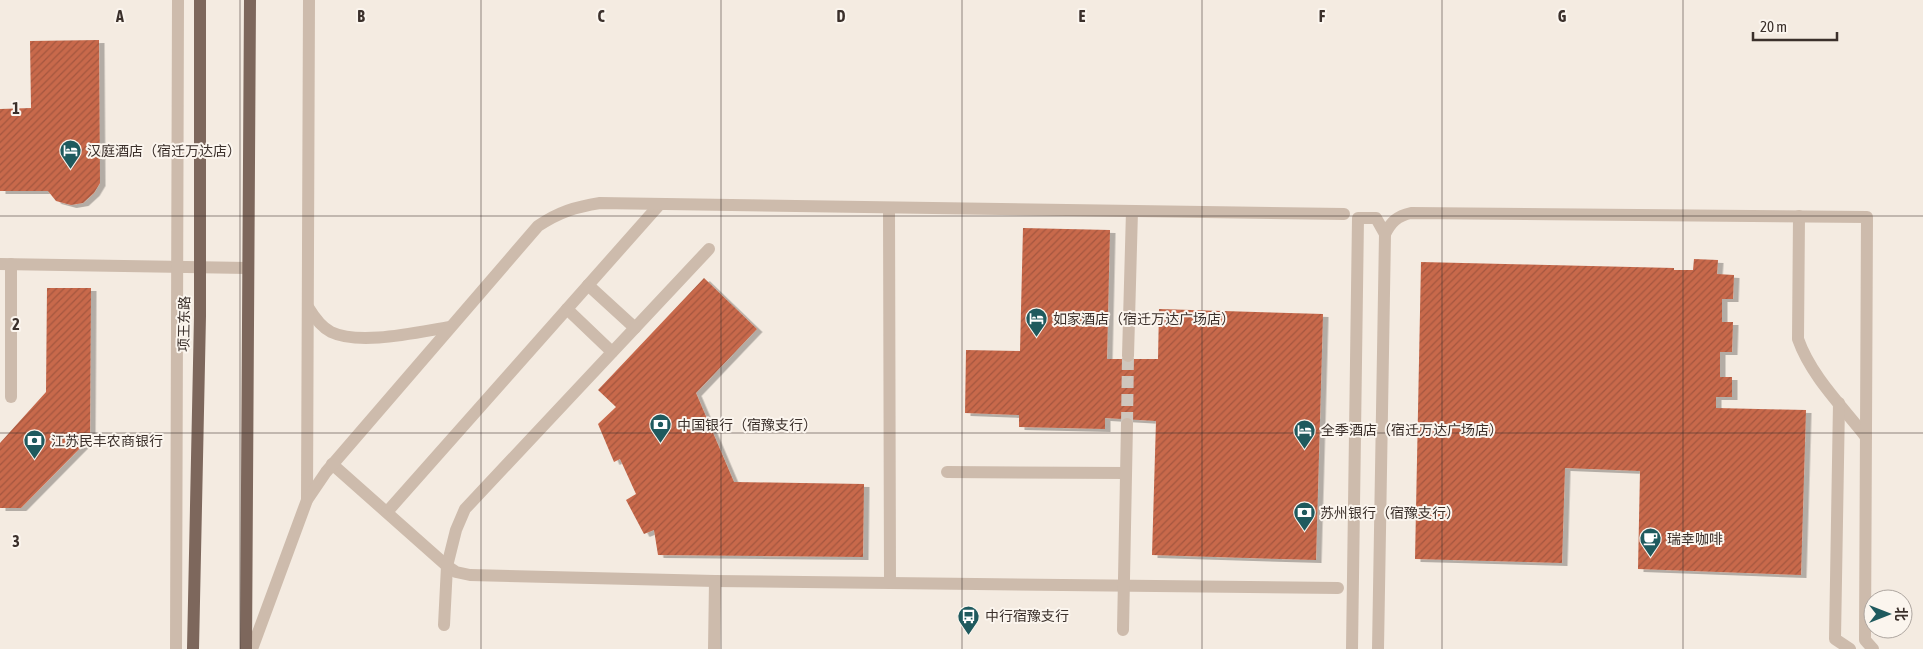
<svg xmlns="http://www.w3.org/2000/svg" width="1923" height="649" viewBox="0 0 1923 649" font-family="'Asap Condensed','Noto Sans SC',sans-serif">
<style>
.building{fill:url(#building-hatch);filter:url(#shadow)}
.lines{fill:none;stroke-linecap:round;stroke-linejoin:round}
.minor-tunnel{stroke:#cfc6bd;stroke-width:12;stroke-dasharray:12 6;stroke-linecap:butt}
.minor{stroke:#cdbbac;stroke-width:12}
.major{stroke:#7d675c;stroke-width:12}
.grid{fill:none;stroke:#3b302b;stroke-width:1;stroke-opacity:0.55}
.labels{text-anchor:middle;stroke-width:4;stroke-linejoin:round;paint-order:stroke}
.poi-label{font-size:14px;fill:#3b302b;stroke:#fbf5ee;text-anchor:start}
.street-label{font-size:14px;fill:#3b302b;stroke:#fbf5ee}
.grid-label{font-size:16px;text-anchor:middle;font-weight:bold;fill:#3b302b;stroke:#fbf5ee;stroke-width:4;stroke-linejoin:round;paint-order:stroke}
</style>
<defs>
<pattern id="building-hatch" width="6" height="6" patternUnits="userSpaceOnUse" patternTransform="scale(1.25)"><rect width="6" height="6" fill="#c8694b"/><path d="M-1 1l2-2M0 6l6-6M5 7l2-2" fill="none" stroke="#a4573f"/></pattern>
<filter id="shadow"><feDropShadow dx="5.5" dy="3" stdDeviation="0" flood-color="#0004"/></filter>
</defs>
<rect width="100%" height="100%" fill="#f4ebe1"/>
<g class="building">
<path d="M99,40L100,183L94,193L83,203L71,205L56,201L48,191H0V109L31,108L30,41Z"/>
<path d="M1023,228L1110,230L1107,359H1158L1159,309L1323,314L1316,560L1152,555L1156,421L1105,418V429L1019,427V415L965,413L966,350L1020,351Z"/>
<path d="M1694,259L1718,260L1717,274L1734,275L1733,299H1722V322H1733L1732,352H1720V377H1732V397H1716V408L1806,410L1801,575L1638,569L1640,471L1565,468L1562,563L1415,559L1421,262L1674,268V270H1693Z"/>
<path d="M704,278L757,329L696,393L734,482L864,484L863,557L658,555L654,530L644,534L626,500L636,494L620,459L614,462L598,424L616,407L598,390Z"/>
<path d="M47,288H91L90,438L21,508H0V443L46,392Z"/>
</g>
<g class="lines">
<path class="minor-tunnel" d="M1127,424L1128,356"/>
<g class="minor">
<path d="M889,208L890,583"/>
<path d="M1799,216L1798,339C1811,376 1842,406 1866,437"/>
<path d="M1385,234C1391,222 1397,216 1411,213L1867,217L1865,640L1873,649"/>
<path d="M0,264L248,268"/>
<path d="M11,264V397"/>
<path d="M588,285L635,328"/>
<path d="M308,307C314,317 321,327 331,332C360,346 418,332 450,327"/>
<path d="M567,309L612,352"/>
<path d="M1128,356L1132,211"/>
<path d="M1839,403L1835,639L1850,649"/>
<path d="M332,464L447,566L456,572L470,575L715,581L1338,588"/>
<path d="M947,472L1126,473"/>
<path d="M307,500L309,0"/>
<path d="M387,512L660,204"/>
<path d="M444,625L447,566L456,530L465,509L709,249"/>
<path d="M1123,630L1127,424"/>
<path d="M176,649L178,0"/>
<path d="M252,649L307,500L326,472L538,226C559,212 575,207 600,203L1344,214"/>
<path d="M714,649L715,581"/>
<path d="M1352,649L1358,218H1376L1385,234L1378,649"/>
</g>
<g class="major">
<path d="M193,649L200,316V0"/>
<path d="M246,649L250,0"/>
</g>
</g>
<path class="grid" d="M240,0V649M481,0V649M721,0V649M962,0V649M1202,0V649M1442,0V649M1683,0V649M0,216H1923M0,433H1923"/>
<defs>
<symbol id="hotel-pin" viewBox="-11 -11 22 30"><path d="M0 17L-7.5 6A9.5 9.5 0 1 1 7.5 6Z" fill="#1f5a5e" stroke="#fbf5ee"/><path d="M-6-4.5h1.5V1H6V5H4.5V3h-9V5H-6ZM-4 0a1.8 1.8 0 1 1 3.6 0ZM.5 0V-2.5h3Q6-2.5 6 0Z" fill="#fff"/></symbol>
<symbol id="bank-pin" viewBox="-11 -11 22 30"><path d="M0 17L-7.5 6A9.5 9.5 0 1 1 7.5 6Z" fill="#1f5a5e" stroke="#fbf5ee"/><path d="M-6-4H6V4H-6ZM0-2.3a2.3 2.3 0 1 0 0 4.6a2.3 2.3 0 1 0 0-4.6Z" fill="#fff"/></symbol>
<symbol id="cafe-pin" viewBox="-11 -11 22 30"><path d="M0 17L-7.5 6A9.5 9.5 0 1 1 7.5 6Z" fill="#1f5a5e" stroke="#fbf5ee"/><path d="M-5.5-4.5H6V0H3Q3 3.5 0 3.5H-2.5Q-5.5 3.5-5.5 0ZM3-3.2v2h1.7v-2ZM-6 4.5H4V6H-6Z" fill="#fff"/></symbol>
<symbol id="bus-pin" viewBox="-11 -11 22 30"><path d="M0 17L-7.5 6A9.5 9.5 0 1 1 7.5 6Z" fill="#1f5a5e" stroke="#fbf5ee"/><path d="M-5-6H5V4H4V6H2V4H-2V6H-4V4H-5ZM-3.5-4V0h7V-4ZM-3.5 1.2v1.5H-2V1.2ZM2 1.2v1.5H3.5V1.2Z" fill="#fff"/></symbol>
</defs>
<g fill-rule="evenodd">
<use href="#hotel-pin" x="58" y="138" width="25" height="34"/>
<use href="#hotel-pin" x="1024" y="306" width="25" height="34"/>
<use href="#bank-pin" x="648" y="412" width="25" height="34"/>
<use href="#hotel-pin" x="1292" y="418" width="25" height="34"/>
<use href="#bank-pin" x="22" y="428" width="25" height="34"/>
<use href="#bank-pin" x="1292" y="500" width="25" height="34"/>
<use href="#cafe-pin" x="1638" y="526" width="25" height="34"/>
<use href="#bus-pin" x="956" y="604" width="25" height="34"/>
</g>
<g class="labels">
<g class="poi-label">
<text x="87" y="156">汉庭酒店（宿迁万达店）</text>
<text x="1053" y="324">如家酒店（宿迁万达广场店）</text>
<text x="677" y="430">中国银行（宿豫支行）</text>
<text x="1321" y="435">全季酒店（宿迁万达广场店）</text>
<text x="51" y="446">江苏民丰农商银行</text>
<text x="1320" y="518">苏州银行（宿豫支行）</text>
<text x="1667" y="544">瑞幸咖啡</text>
<text x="985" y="621">中行宿豫支行</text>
</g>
<g class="street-label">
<text transform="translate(184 324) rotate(-89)" y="5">项王东路</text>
</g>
</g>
<g class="grid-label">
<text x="120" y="22">A</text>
<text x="361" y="22">B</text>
<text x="601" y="22">C</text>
<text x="841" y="22">D</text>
<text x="1082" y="22">E</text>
<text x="1322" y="22">F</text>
<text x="1562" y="22">G</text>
<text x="16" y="114">1</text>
<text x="16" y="330">2</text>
<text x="16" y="547">3</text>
</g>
<g transform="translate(1888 614) rotate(90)"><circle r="24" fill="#fbf5ee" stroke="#aea6a0"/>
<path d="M0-4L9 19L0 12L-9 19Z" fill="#1f5a5e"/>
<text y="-8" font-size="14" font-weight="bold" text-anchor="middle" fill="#3b302b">北</text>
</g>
<path d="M1753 32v8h84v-8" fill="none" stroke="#3b302b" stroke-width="2.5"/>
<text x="1760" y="32" font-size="15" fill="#3b302b" stroke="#fbf5ee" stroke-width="4" paint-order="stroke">20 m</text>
</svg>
